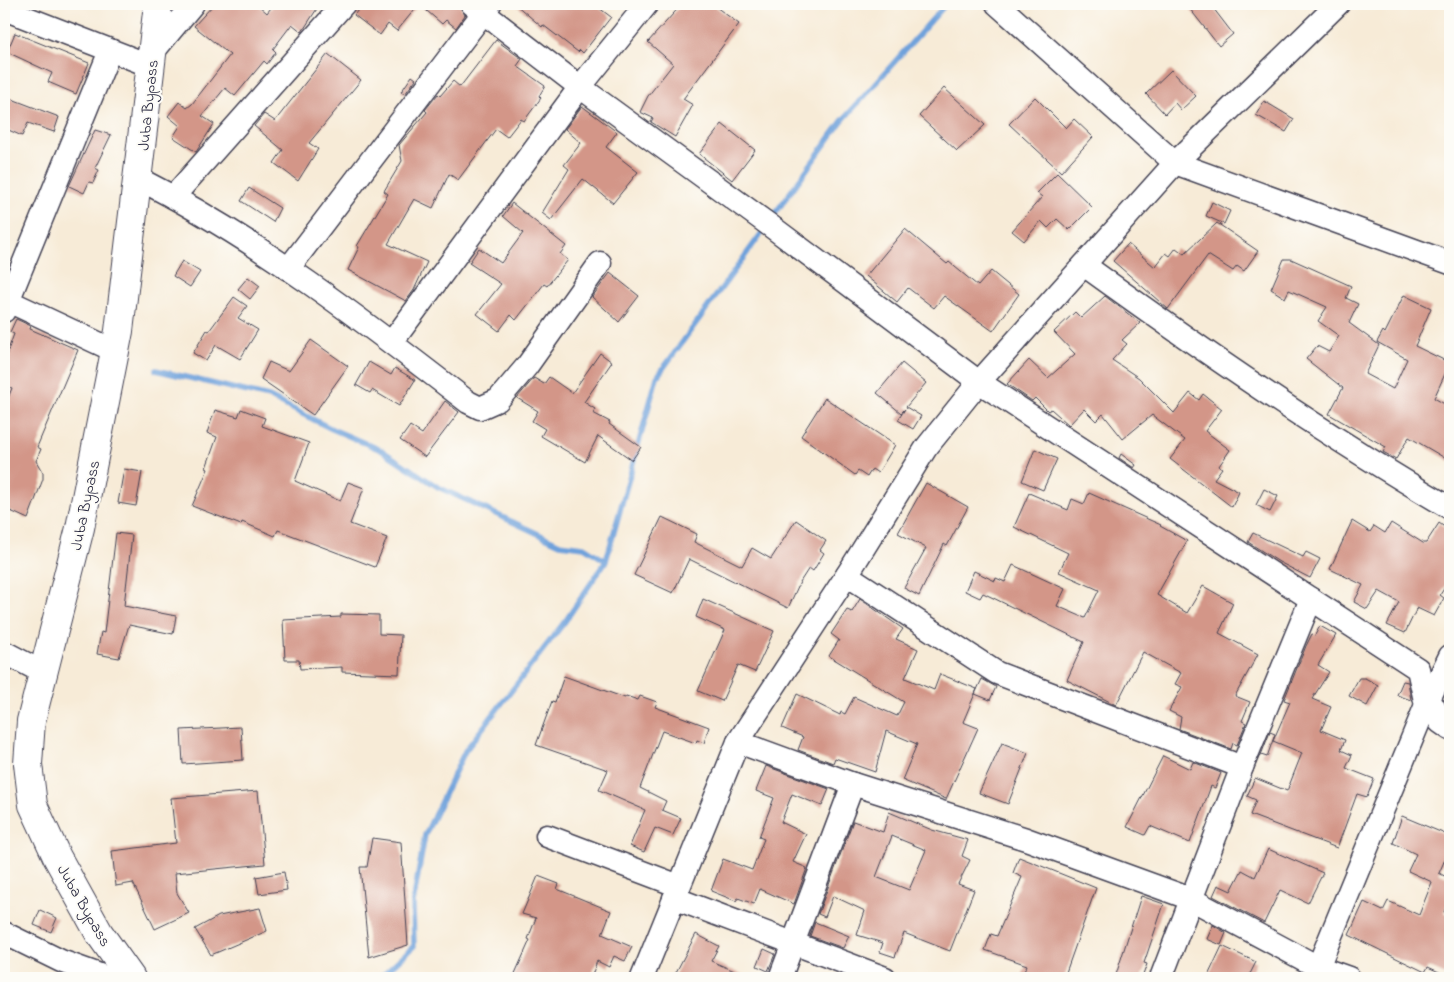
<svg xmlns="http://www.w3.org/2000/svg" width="1454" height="982" viewBox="0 0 1454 982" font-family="'Indie Flower',sans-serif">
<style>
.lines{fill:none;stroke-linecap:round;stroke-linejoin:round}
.stream{stroke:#6fa2db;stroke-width:5.5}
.building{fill:#d39688;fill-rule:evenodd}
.street-casing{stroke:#424052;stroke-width:25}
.secondary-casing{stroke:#424052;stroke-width:30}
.street{stroke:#fff;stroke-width:22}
.secondary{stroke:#fff;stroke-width:28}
.labels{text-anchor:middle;stroke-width:4;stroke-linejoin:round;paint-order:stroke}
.street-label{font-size:16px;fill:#22223b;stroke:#fdfcf7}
</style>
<rect width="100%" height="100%" fill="#fdfcf7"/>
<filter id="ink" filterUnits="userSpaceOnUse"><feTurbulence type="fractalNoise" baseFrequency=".02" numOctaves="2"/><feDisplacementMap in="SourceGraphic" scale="10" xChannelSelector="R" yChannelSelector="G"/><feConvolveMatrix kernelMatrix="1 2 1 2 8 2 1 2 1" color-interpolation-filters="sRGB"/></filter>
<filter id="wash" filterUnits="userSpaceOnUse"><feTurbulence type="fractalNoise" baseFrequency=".0096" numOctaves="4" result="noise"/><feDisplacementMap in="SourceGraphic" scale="20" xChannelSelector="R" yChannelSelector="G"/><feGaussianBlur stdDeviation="1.12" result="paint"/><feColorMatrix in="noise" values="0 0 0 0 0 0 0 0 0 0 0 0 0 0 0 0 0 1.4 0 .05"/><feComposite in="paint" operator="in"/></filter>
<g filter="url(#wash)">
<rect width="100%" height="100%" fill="#f7ebd7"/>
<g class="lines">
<g class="stream">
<path d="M771,219L842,121L946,4"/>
<path d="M156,370L269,397L332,429L381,450L438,487L560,544L584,547L606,561"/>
<path d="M379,978L414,946L413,903L425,835L465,751L566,620L606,561L657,377L766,227"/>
</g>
</g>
<g id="blocks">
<g class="building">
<path d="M214,4H257L267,13L274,4H320L302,32L292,24L273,49L276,52L267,64L264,61L235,96L225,88L202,116L214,124L196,152L173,137L180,126L168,116L179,102L187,108L192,104L230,55L194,26Z"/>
<path d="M363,4H459L465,15L456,28L446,20L442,24L419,4L397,31L388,24L380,35L354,15Z"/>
<path d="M515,4H594L611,17L583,53L580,50L578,52L543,25L542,27Z"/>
<path d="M682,4H712L739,24L683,99L693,105L675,137L651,122L653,118L640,112L648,96L673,64L648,42Z"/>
<path d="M1186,4H1210L1233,34L1219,46Z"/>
<path d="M15,33L89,63L76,94L48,82L52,73L7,52Z"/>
<path d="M496,40L522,59L517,66L545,86L539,96L541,98L524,121L521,119L507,137L496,129L458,180L449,174L433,208L414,199L388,244L427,262L414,290L406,301L348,270L359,247L357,246L388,194L384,191L402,161L399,145L427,112L425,110L438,94L440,96L453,81L460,87Z"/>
<path d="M328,54L361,80L309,143L318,149L298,181L274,163L283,150L254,126L264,114L275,121Z"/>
<path d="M1171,70L1196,96L1181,110L1175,103L1165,114L1146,94Z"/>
<path d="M412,76L416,79L405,94L401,92Z"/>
<path d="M944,88L985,125L957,151L919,116Z"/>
<path d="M4,96L59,117L54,132L28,123L22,136L4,128Z"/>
<path d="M1035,97L1066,128L1074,119L1093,137L1061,172L1009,124Z"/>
<path d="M1264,101L1294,119L1286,132L1256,115Z"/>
<path d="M582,106L617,132L606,147L638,172L613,203L583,179L551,220L542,213L569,169L564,165L581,143L565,129Z"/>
<path d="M722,124L755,150L732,180L699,154Z"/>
<path d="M95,130L111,135L95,168L99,170L93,183L89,182L84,193L69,186Z"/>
<path d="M1057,173L1092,207L1069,230L1057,219L1048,228L1041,221L1024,241L1012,231L1042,197L1037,193Z"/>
<path d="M249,188L280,208L273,222L241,201Z"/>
<path d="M1212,202L1230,211L1224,224L1206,216Z"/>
<path d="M512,203L566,246L560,254L568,260L547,286L544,284L516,320L511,315L499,331L477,314L501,284L469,263L479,248L501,263L523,233L503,216Z"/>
<path d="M1217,223L1258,251L1244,271L1237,266L1233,271L1208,255L1168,309L1113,261L1128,244L1155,267L1166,253L1170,256L1176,248L1184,254Z"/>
<path d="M905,229L947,264L949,262L978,286L991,271L1019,294L993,331L944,296L934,308L908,288L897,302L866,276Z"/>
<path d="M1284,259H1291L1351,286L1346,298L1358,304L1349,323L1379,345L1365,374L1393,389L1407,359L1377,342L1383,331L1385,333L1404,295L1431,308L1415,346L1450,363L1434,398L1450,407V461L1409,437L1396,459L1383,452L1386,447L1329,414L1343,388L1306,359L1317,346L1329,352L1339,336L1318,321L1327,307L1289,290L1285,298L1271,289Z"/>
<path d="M182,261L200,272L190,287L173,276Z"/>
<path d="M610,273L639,296L619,322L592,297Z"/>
<path d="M248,277L260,286L250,299L238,289Z"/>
<path d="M1105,296L1140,323L1122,340L1127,344L1112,360L1139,378L1174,413L1190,393L1199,400L1203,394L1222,409L1205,431L1230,450L1219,466L1222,468L1214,479L1239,492L1232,507L1170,459L1185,440L1152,415L1123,439L1103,414L1096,421L1084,409L1069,425L1051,409L1048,411L1035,398L1032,401L1007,384L1029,360L1048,378L1075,354L1054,332L1075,312L1081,318Z"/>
<path d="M234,297L247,306L238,318L258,330L240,359L216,345L206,361L193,353L207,330L209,331Z"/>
<path d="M16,319L31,326L30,329L78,350L37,447L41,449L36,461L43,473V479L28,519L4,508V408L12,388L4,384V361L14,334L10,332Z"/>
<path d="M311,340L348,366L313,415L261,379L269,362L289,371Z"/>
<path d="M600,353L612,362L584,402L595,409L593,413L610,422L609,424L641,447L632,460L598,436L585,462L541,436L545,429L532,421L538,411L517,398L534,378L544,384L549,377L572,393Z"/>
<path d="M369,362L391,375L395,368L415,380L399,406L372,390L370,393L356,385Z"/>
<path d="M902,363L926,383L906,407L921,416L913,429L898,420L905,409L901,413L877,393Z"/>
<path d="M825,398L895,445L878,473L872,469L867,477L858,471L855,475L801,436Z"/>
<path d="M445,401L459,412L425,457L400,440L410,426L422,434Z"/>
<path d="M241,409L265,418L262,426L309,443L295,481L340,501L348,482L364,488L350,524L387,538L375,567L278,530L275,536L242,522L241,525L192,506L208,469L206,468L217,437L207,433L215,410L238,417Z"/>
<path d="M1035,449L1057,459L1043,490L1022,481Z"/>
<path d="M1121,454L1136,465L1134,468L1119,458Z"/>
<path d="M124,469L142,472L136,506L118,503Z"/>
<path d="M926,483L968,507L947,546L944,544L919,596L904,588L926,548L898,533Z"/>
<path d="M1264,489L1278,496L1270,512L1256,505Z"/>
<path d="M1029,493L1068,510L1072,499L1084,504L1089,493L1161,525L1160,526L1187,541L1157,595L1187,613L1203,586L1233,603L1219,633L1258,654L1235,696L1250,702L1242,721L1246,723L1237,745L1233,743L1231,749L1179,729L1181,717L1169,711L1182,687L1175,684L1181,673L1143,652L1116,705L1067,680L1084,642L983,593L980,598L965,591L974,571L995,581L996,578L1005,582L1013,565L1065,589L1057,606L1085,618L1099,590L1059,572L1068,553L1014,527Z"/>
<path d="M662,517L697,534L694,542L742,566L752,548L771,559L796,520L826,541L820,550L824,553L813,571L809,568L800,582L788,608L689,559L673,593L634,575Z"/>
<path d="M1352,521L1370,532L1374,526L1385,533L1391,523L1423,543H1426L1439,523L1450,531V579L1440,595L1444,598L1434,616L1417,608L1405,633L1387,625L1399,602L1379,591L1367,609L1354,602L1363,585L1330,569Z"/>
<path d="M116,533L132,535L124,606L176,616L173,634L129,625L119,658L97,654L101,632L104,633Z"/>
<path d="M1253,533L1303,557L1306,552L1320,559L1310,578L1279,562L1248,542Z"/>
<path d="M703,599L774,631L755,672L738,665L722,701L698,691L725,630L696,617Z"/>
<path d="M860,599L903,629L896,639L918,649L905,678L934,690L940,674L977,689L963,722L978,728L946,799L902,780L917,744L886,731L875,772L835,758L833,763L798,750L803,737L782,728L797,694L840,715L841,712L845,714L854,697L897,716L904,702L829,656L839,640L831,634L847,610L852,612Z"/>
<path d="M341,614L379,615V634L401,635L399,674L342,672V667L300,669L299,660H285L283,620L341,617Z"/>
<path d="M1320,626L1336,635L1318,665L1329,672L1312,699L1331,707L1321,730L1345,740L1341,750L1352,755L1346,768L1374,779L1367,797L1357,794L1337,848L1250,815L1256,800L1247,796L1255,778L1287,791L1302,753L1273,741L1290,702L1284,700L1306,646L1312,634L1315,635Z"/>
<path d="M564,676L625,698L626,696L638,700L640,696L657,702L655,707L709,727L704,743L697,740L696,743L662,731L640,788L666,801L662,810L681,818L673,835L655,828L644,852L630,846L645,810L599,790L608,770L536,745L552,701L555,702Z"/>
<path d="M1359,678H1365L1378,685L1367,706L1349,696Z"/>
<path d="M982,679L996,687L990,700L975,694Z"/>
<path d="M1403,681L1408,682L1411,700L1397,695Z"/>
<path d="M241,727L243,760L183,764L181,730Z"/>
<path d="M1270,732L1275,734L1267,757L1261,755Z"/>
<path d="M1002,743L1028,753L1008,804L979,793Z"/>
<path d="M1163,756L1190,769L1193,762L1221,773L1215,788L1211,786L1190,843L1150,826L1145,835L1127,827Z"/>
<path d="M766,766L829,789L822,806L792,794L781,822L806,834L793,862L807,868L794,904L760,889L754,904L738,898L736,901L711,891L723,859L752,870L764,839L759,837L774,798L756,791Z"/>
<path d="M258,791L265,864L175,873L177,893L189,913L155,929L133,883L116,886L112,851L176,843L171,798Z"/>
<path d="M889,812L932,830L968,840L962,856L970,860L958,884L974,890L950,951L904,933L895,957L880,952L883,943L857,935L865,911L833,896L825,917L818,914L853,821L883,832ZM892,836L926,850L909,890L876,877Z"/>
<path d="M1402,816L1450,836V848L1439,873L1450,879V898L1444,912L1450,915V977L1428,967L1425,972L1349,935L1364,902L1383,911L1388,901L1419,915L1432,882L1408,871L1416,854L1393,843Z"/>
<path d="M372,838L401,842L408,945L369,957L360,867H367Z"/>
<path d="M1268,849L1323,873L1308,903L1280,890L1264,923L1213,896L1218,885L1231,891L1242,870L1255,877Z"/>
<path d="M1019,857L1096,888L1064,978H1021L1027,965L985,950L991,934L997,936L1022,877L1013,873Z"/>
<path d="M284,872L287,890L259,894L256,877Z"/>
<path d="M538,876L559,884L557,889L611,911L602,934L632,947L625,961L614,956L609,967L597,961L591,978H513L530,940L528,939L536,918L522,914Z"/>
<path d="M1141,896L1164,904L1144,963L1147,964L1142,978H1115Z"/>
<path d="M260,908L267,931L211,955L195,929L219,916Z"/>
<path d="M40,910L57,918L51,932L34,925Z"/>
<path d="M815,922L849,936L843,948L810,936Z"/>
<path d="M1213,925L1226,933L1221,945L1207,939Z"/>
<path d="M696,934L719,946L711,961L751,978H673Z"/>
<path d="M1222,946L1256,962L1248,978H1207Z"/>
<path d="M764,949L775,954L768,971L757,966Z"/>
</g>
</g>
</g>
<g filter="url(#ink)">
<use href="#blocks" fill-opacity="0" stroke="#424052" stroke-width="1"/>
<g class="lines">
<defs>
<g id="street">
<path d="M472,4L580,87L768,224L979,382L1418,669L1426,705L1434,707L1440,722L1450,729"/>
<path d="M997,4L1175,163L1450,263"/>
<path d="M4,9L151,66"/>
<path d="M153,52L193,4"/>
<path d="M139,179C257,239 364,321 468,402L480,408L498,400L527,366L600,263"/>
<path d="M173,197L344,4"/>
<path d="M1084,265C1203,351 1323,434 1450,508"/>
<path d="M288,269L490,4"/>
<path d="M4,299L115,351"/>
<path d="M4,311L110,51"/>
<path d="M392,342L580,87L647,4"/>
<path d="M847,575L997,673L1242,767"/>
<path d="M4,652L42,672"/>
<path d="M738,742L847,575L926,448L979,382L1175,163L1338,4"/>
<path d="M547,836L679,886"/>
<path d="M674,898L885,978"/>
<path d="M4,933L61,961L108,978"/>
<path d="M1318,967L1426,705L1450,656"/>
<path d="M642,978L738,742L853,784L1026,839L1191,899L1318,967L1349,978"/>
<path d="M780,978L853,784"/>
<path d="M1161,978L1242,767L1311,599"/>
</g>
<path id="secondary" d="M131,978L99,933L57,857L33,805L28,764L31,721L80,528L119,331L158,4"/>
</defs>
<use href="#street" class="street-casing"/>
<use href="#secondary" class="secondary-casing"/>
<use href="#street" class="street"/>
<use href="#secondary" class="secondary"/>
</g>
</g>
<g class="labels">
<g class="street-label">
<text transform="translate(147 105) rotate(-84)" y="6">Juba Bypass</text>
<text transform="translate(84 505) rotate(-78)" y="6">Juba Bypass</text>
<text transform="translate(85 905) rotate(60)" y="6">Juba Bypass</text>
</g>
</g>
<rect width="1454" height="982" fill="none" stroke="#fdfcf7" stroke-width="20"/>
</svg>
